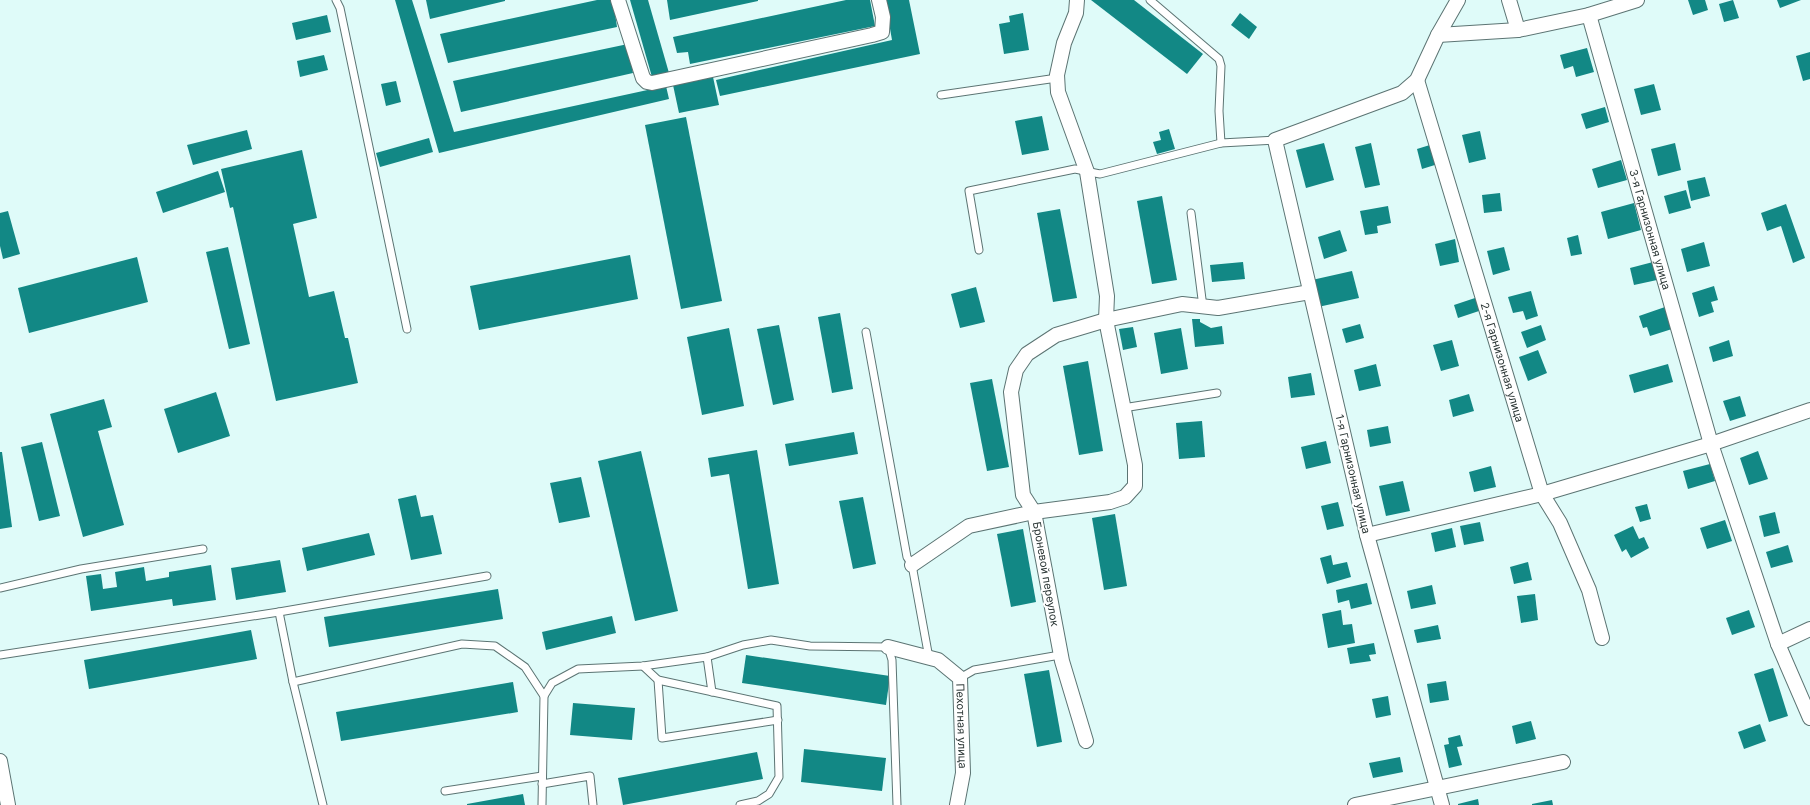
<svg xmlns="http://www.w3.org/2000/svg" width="1810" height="805" viewBox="0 0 1810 805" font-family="Inter,sans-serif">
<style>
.building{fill:#128885}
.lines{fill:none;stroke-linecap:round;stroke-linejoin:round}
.lane-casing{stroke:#5c7473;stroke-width:9}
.street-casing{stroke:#5c7473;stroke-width:16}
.lane{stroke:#fff;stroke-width:7}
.street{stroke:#fff;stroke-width:14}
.labels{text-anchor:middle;stroke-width:4;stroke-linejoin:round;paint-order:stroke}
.street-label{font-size:11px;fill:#2d3837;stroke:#fff}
</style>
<rect width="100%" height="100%" fill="#dffbf9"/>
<g class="building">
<path d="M395,0H412L454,132L666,86L669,99L439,153Z"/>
<path d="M426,0H505V1L430,19Z"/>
<path d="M597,0H613L617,27L448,63L440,34Z"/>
<path d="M630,0H648L669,73L652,77Z"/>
<path d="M667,0H758V1L670,20Z"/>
<path d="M846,0H870L875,26L690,64L688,52L677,53L673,37Z"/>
<path d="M885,0H909L920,54L720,96L716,80L892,40Z"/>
<path d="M1091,0H1134L1203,54L1187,74Z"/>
<path d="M1688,0H1705L1708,10L1693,15Z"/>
<path d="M1733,0L1739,18L1724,22L1719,4Z"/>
<path d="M1777,0H1801L1780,8Z"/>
<path d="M1023,13L1029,50L1004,54L999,24L1010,22L1009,16Z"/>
<path d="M1240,13L1257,27L1249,39L1231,25Z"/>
<path d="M327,15L331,32L296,40L292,23Z"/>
<path d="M628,44L633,73L461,112L453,81Z"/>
<path d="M1587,48L1594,72L1576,77L1573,66L1564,69L1560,55Z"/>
<path d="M1810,52V79L1803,81L1796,56Z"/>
<path d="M324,55L328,70L300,77L297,61Z"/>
<path d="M713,77L719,105L679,113L673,85Z"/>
<path d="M396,81L401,102L386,106L381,84Z"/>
<path d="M1654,84L1661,110L1641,115L1634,89Z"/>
<path d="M1605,107L1609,122L1586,129L1581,114Z"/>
<path d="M1042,116L1049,150L1022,155L1015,121Z"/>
<path d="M686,117L722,301L681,309L645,125Z"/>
<path d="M1169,129L1175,149L1157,154L1153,142L1161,140L1159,132Z"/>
<path d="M247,130L252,149L193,165L187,145Z"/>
<path d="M1480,131L1486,159L1469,163L1462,135Z"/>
<path d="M429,138L433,152L380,167L376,153Z"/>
<path d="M1324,143L1334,180L1306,188L1296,150Z"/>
<path d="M1371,143L1380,185L1365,188L1355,147Z"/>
<path d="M1675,143L1681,170L1658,176L1651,149Z"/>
<path d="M1433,144L1438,164L1422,169L1417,149Z"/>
<path d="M302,150L317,218L293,224L309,297L334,291L345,338H348L358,383L276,401L233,207L230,208L221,169Z"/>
<path d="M1621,160L1627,180L1598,188L1592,169Z"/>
<path d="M218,171L225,192L163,213L156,192Z"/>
<path d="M1705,177L1710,196L1691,201L1687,181Z"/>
<path d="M1686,190L1691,208L1669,214L1664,196Z"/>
<path d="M1500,193L1502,211L1484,213L1482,195Z"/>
<path d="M1162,196L1177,280L1152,284L1137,201Z"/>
<path d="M1634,203L1641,230L1608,239L1601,212Z"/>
<path d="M1786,204L1805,258L1793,263L1781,226L1767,231L1761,213Z"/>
<path d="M1388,206L1391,223L1377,226L1378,233L1365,235L1360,211Z"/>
<path d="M1060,209L1077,298L1053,302L1037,213Z"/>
<path d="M8,211L20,254L3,259L0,246V213Z"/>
<path d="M1340,230L1347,251L1324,259L1318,237Z"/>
<path d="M1578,235L1582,254L1571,256L1567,238Z"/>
<path d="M1455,239L1459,262L1440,266L1435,244Z"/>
<path d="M1704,242L1710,266L1687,272L1681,249Z"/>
<path d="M228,247L250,344L229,349L206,252Z"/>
<path d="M1504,247L1510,270L1493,275L1487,251Z"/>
<path d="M630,255L638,299L479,330L470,286Z"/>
<path d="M137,257L148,302L29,333L18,288Z"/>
<path d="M1243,262L1245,279L1212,282L1210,265Z"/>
<path d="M1653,262L1657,280L1634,285L1630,268Z"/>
<path d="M1352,271L1359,298L1318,307L1312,280Z"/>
<path d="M1714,286L1718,300L1711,302L1714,312L1699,317L1692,293Z"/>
<path d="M976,287L985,322L960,328L951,294Z"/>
<path d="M1531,291L1538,316L1526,320L1523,311L1513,313L1508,297Z"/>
<path d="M1478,297L1482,310L1458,318L1454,305Z"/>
<path d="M1665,307L1672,329L1650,336L1647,327L1643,328L1639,316Z"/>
<path d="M840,313L853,389L832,393L818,317Z"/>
<path d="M1192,319H1200V322L1211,328L1222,326L1224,344L1195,347Z"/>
<path d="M1360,324L1364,338L1346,343L1342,329Z"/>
<path d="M779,325L794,400L773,405L757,329Z"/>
<path d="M1541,325L1546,340L1527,348L1521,332Z"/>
<path d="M1133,327L1137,347L1123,350L1119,329Z"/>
<path d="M729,328L744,406L702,415L687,337Z"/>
<path d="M1181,328L1188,369L1161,374L1154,333Z"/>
<path d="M1452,340L1459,366L1441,371L1433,345Z"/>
<path d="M1729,340L1733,356L1713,362L1709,347Z"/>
<path d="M1538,350L1547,373L1528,381L1519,357Z"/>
<path d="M1088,361L1103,451L1079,455L1063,366Z"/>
<path d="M1376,364L1381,386L1359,391L1354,370Z"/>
<path d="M1668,364L1673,382L1634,393L1629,375Z"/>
<path d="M1311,373L1315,395L1291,398L1288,377Z"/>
<path d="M992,379L1009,467L987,471L970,383Z"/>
<path d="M216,392L230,436L178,453L164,409Z"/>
<path d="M1469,394L1474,411L1453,417L1449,400Z"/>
<path d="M1740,396L1746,416L1730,421L1723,401Z"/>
<path d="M104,399L112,427L98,431L124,525L83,537L50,414Z"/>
<path d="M1202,421L1205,457L1179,459L1176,423Z"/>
<path d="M1388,426L1391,443L1370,447L1367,430Z"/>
<path d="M854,432L858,454L789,466L785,444Z"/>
<path d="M1326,441L1331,463L1306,469L1301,447Z"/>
<path d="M42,442L60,516L39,521L21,447Z"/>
<path d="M757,450L779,584L748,589L729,474L711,477L708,458Z"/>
<path d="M641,451L678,611L635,621L598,461Z"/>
<path d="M1758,451L1768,479L1749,485L1740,458Z"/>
<path d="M0,452H2L12,527L0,529Z"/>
<path d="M1710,464L1715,481L1688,489L1683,471Z"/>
<path d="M1491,466L1496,487L1474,492L1469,472Z"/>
<path d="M581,477L590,517L559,523L550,483Z"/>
<path d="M1403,481L1410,511L1386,516L1379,486Z"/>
<path d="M416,495L421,517L433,515L442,554L411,560L398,499Z"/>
<path d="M863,497L876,564L853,569L839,501Z"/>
<path d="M1338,502L1344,526L1327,530L1321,506Z"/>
<path d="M1647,504L1651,519L1640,522L1635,507Z"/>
<path d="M1775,512L1780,533L1764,537L1759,516Z"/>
<path d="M1115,514L1127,586L1104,590L1092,518Z"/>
<path d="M1725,520L1732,541L1707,549L1700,528Z"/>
<path d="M1480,522L1484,541L1464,545L1460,526Z"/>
<path d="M1633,526L1639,539L1644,537L1649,548L1631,558L1626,549L1622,552L1614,535Z"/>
<path d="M1452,528L1456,547L1435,552L1431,533Z"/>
<path d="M1023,529L1036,602L1011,607L997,534Z"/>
<path d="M369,533L375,555L307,571L302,548Z"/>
<path d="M1788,545L1793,562L1771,568L1766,552Z"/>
<path d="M1331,555L1333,565L1347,562L1351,577L1327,584L1320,558Z"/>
<path d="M280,560L286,592L236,600L231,568Z"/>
<path d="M1528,562L1532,580L1514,584L1510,567Z"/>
<path d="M211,565L216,600L173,606L172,599L91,611L86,576L101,574L103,589L117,587L115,572L144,567L146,581L169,577V572Z"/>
<path d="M1367,583L1372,604L1351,609L1349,600L1338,603L1336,590Z"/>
<path d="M1432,585L1436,604L1411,609L1407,591Z"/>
<path d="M498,589L503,619L329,647L324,617Z"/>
<path d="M1535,594L1538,620L1521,623L1517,596Z"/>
<path d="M1341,610L1343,625L1352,624L1355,643L1328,648L1322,614Z"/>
<path d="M1749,610L1755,627L1732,635L1726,618Z"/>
<path d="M612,616L616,633L546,650L542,632Z"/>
<path d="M1438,625L1441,639L1417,643L1414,630Z"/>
<path d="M251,630L257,659L89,689L84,660Z"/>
<path d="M1374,643L1376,654L1369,655L1371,661L1350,664L1347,648Z"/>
<path d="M746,655L890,676L886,705L742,683Z"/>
<path d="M1773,668L1788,716L1769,722L1754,674Z"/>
<path d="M1049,670L1062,742L1037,747L1024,674Z"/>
<path d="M1446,681L1449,700L1430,703L1427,684Z"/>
<path d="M513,682L518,712L341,741L336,712Z"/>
<path d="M1388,696L1391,715L1376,718L1372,699Z"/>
<path d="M573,703L635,708L632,740L570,735Z"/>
<path d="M1531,721L1536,739L1516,744L1512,726Z"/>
<path d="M1760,724L1766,741L1744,749L1738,732Z"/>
<path d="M1460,735L1463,746L1457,747L1462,765L1449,768L1444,745L1449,744L1448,738Z"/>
<path d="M804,749L886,758L882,791L801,782Z"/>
<path d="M757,752L763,779L623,805L618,778Z"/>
<path d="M1400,757L1403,772L1373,778L1369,763Z"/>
<path d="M523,794L525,805H467V804Z"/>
<path d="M1478,799L1479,805H1458V804Z"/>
<path d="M1552,800L1553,805H1532V804Z"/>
</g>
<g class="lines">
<defs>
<g id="lane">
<path d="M336,0L340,8L407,329"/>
<path d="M1150,0L1219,59L1221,66L1219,111L1221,143L1275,140"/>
<path d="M941,95L1057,78"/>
<path d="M1191,213L1203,307"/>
<path d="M979,250L969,191L1075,169L1100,174L1221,143"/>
<path d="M866,332L907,557L912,565L929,658"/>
<path d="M1123,408L1217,393"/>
<path d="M0,588L81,569L203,549"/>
<path d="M279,612L293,682L323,805"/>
<path d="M0,655L279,612L487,576"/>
<path d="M707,657L712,692"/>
<path d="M643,666L658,680L777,706L779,777L769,794L758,801L740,805"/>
<path d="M960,678L974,670L1060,655"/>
<path d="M658,680L662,738L778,720"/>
<path d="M293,682L462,644L495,646L525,667L544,696L542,805"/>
<path d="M544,696L552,683L578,669L643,666L707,657L743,645L771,640L810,646L888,647L892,660L897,805"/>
<path d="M542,784L590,776L593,805"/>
<path d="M445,791L542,776"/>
</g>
<g id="street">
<path d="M618,0L643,78L647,82L652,83L872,35L882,32L883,17L879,0"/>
<path d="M1509,0L1518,30"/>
<path id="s1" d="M1589,15L1711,444L1778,644L1810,718"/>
<path d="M1438,35L1518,30L1589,15L1637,0"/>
<path id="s2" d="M1417,80L1542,494L1560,523L1589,590L1602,638"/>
<path d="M1367,535L1542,494L1711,444L1810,410"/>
<path d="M912,565L969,526L1034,512L1110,502L1125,497L1135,486V465L1106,320L1107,296L1087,172L1058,92L1057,75L1064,43L1076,13L1077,0"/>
<path d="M1778,644L1810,629"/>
<path id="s3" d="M888,647L938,660L960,678L963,773L957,805"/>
<path d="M1086,741L1062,661L1034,512L1023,495L1011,392L1016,370L1027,354L1056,335L1106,320L1182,304L1218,308L1310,292"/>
<path d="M0,761L8,805"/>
<path d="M1355,805L1563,762"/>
<path d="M1442,805L1367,535L1275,140L1402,93L1417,80L1438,35L1458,0"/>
</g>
</defs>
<use href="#lane" class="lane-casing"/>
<use href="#street" class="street-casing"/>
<use href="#lane" class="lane"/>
<use href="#street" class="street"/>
</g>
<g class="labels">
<g class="street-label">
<text dy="4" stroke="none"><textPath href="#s1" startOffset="223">3-я Гарнизонная улица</textPath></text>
<text dy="4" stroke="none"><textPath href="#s2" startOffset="295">2-я Гарнизонная улица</textPath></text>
<text transform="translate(1353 474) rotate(77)" y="4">1-я Гарнизонная улица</text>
<text transform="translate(1046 574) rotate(80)" y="4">Броневой переулок</text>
<text dy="4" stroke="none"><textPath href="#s3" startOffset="128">Пехотная улица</textPath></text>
</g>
</g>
</svg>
